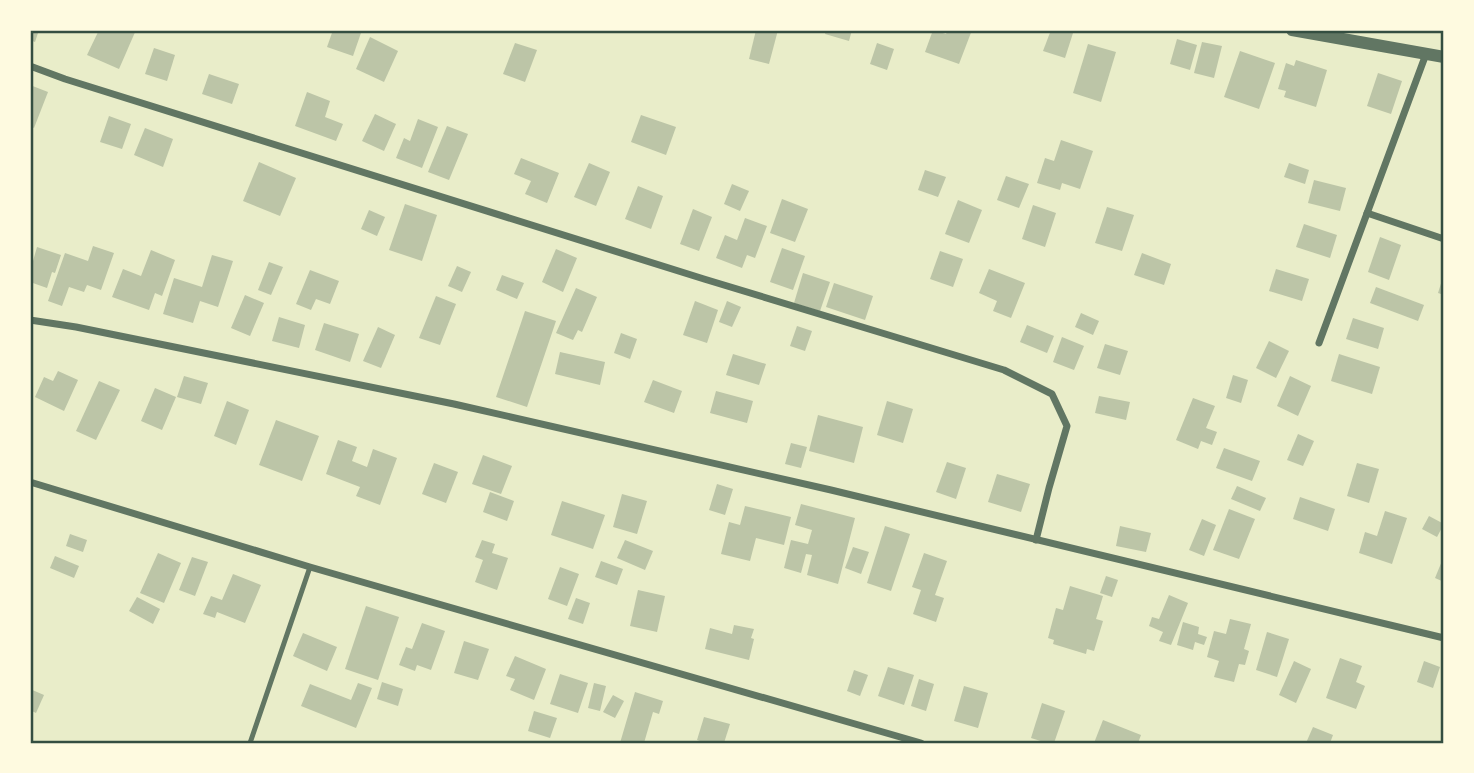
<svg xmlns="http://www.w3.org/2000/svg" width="1474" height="773" viewBox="0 0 1474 773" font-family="'Nunito Sans',sans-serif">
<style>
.building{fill:#bcc5a7}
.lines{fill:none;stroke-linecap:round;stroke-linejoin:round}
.service{stroke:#617663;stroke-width:5}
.minor{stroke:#617663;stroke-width:7}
.tertiary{stroke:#617663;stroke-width:12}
.neatline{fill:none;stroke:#344e41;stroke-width:2.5}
</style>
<rect width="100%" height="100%" fill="#e9edc9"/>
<g class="building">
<path d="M30,30H39L35,42L30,40Z"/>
<path d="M99,30H136L119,69L87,55Z"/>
<path d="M333,30H362L353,56L327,47Z"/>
<path d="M756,30H778L769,64L749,59Z"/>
<path d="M826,30H852L849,41L825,34Z"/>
<path d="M933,30L946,34L948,30H972L959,64L925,52Z"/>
<path d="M1051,30H1074L1065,58L1043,51Z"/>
<path d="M370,37L398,51L384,82L356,69Z"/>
<path d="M1177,39L1197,45L1190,70L1170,64Z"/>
<path d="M1202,42L1222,46L1214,78L1194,73Z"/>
<path d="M515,43L537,50L525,82L503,74Z"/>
<path d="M877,43L894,49L887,70L870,64Z"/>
<path d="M1088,44L1116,52L1101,102L1073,93Z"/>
<path d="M154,48L175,55L167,81L145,74Z"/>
<path d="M1240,51L1275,63L1259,109L1224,97Z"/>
<path d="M1296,60L1327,70L1316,107L1284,97L1286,91L1278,89L1286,63L1294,66Z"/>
<path d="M1378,73L1402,81L1391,114L1367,106Z"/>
<path d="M209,74L239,84L232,104L202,94Z"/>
<path d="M30,85L48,92L34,128L30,126Z"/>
<path d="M307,92L330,101L325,117L343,124L336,141L295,126Z"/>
<path d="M375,114L396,124L384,151L362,141Z"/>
<path d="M641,115L676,127L666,155L631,142Z"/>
<path d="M109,116L131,124L122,149L100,142Z"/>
<path d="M418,119L438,127L422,168L396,158L404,138L410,141Z"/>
<path d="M447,126L468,134L449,180L428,172Z"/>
<path d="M145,128L173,139L163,167L134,155Z"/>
<path d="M1061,140L1093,151L1080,189L1062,183L1060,190L1037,183L1045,158L1054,161Z"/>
<path d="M521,158L559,173L547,203L525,194L531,181L514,174Z"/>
<path d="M259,162L296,178L280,216L243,201Z"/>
<path d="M589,163L610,172L596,206L574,197Z"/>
<path d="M1289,163L1309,170L1305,184L1284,177Z"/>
<path d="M925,170L946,177L938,197L918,190Z"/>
<path d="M1006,176L1029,184L1019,208L997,200Z"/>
<path d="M1314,180L1346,188L1340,211L1308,203Z"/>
<path d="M732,184L749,191L740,211L724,204Z"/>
<path d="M638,186L663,196L651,229L625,219Z"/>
<path d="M782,199L808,209L795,242L770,233Z"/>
<path d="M958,200L982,210L969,243L945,234Z"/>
<path d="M405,204L437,215L422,261L389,250Z"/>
<path d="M1033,205L1056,213L1045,247L1022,239Z"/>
<path d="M1107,207L1134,215L1122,251L1095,243Z"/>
<path d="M693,209L712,217L699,251L680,244Z"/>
<path d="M369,210L385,217L377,236L361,229Z"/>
<path d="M745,218L767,226L755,258L747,255L742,268L716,258L725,235L737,240Z"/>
<path d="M1304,224L1337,235L1330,258L1296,247Z"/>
<path d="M1380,237L1401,245L1389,280L1368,272Z"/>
<path d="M93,246L114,253L101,290L87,285L84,292L69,287L62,306L48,301L65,253L88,261Z"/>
<path d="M37,247L61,255L55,273L52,272L47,288L30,282V261H33Z"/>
<path d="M782,248L805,256L793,290L770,282Z"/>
<path d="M556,249L577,258L563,292L542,282Z"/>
<path d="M151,250L175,260L162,296L155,293L149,310L112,297L123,269L141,276Z"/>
<path d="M940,251L963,259L953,287L930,279Z"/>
<path d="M1142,253L1171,264L1164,285L1134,275Z"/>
<path d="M212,255L233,261L218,307L200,301L193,323L163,314L174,278L202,287Z"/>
<path d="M269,262L283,267L271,295L258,290Z"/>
<path d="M457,266L471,272L462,292L448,286Z"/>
<path d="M989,269L1025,283L1011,318L993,311L997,301L979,293Z"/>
<path d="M1276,269L1309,279L1302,301L1269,291Z"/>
<path d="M310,270L339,281L330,304L316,299L311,310L296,304Z"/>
<path d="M803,273L830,282L820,311L794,303Z"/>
<path d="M1444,274V295L1438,293Z"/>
<path d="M502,275L524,283L517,299L496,290Z"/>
<path d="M834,283L873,296L865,320L826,307Z"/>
<path d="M1376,287L1424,305L1418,321L1370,303Z"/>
<path d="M576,288L597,297L582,332L578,330L573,340L556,333Z"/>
<path d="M245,295L264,303L250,336L231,328Z"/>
<path d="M436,296L456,304L440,345L419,338Z"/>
<path d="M695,301L718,310L707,343L683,335Z"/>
<path d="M727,301L741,307L732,327L719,322Z"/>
<path d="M525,311L556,321L527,407L496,397Z"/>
<path d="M1081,313L1099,321L1093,335L1075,327Z"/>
<path d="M279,317L305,325L299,348L272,341Z"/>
<path d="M1353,318L1384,328L1378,349L1346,339Z"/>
<path d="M324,323L359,334L350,362L315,350Z"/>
<path d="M1027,325L1054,336L1047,353L1020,342Z"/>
<path d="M797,326L812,331L805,351L790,346Z"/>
<path d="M378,327L395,335L381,368L363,361Z"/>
<path d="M621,333L637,339L630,359L614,353Z"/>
<path d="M1062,337L1084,346L1074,370L1053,362Z"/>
<path d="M1269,341L1289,351L1276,378L1256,368Z"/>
<path d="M1105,344L1128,351L1120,375L1097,368Z"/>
<path d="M560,352L605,362L600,385L555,374Z"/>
<path d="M733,354L766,364L759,385L726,375Z"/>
<path d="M1339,354L1380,367L1372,394L1331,381Z"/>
<path d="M58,371L78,380L64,411L35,397L44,377L53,381Z"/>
<path d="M1233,375L1248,380L1241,403L1226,398Z"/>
<path d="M184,376L208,383L201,404L177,397Z"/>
<path d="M1290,376L1311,386L1298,416L1277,406Z"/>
<path d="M653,380L682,391L674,413L644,402Z"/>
<path d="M99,381L120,390L96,440L76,431Z"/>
<path d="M155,388L176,397L162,430L141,421Z"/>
<path d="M716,391L753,401L747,423L710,413Z"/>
<path d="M1099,396L1130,402L1126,420L1095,413Z"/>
<path d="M1193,398L1215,406L1206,428L1217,432L1212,445L1201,441L1198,449L1176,440Z"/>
<path d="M227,401L249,410L236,445L214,436Z"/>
<path d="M887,401L913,409L903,443L877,435Z"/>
<path d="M818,415L863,427L854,463L809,451Z"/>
<path d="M276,420L319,436L302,481L259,465Z"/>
<path d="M1298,434L1314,441L1303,466L1287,460Z"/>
<path d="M338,440L357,447L352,461L367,467L373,449L397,458L380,505L356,496L360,487L326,474Z"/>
<path d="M791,443L807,447L801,468L785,464Z"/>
<path d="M1224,448L1260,461L1252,481L1216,468Z"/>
<path d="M483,455L512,466L501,494L472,484Z"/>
<path d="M947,462L966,468L956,499L936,492Z"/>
<path d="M434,463L458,472L446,503L422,494Z"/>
<path d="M1357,463L1379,469L1369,503L1347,496Z"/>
<path d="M997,474L1030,484L1021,512L988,502Z"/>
<path d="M717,484L733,489L725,515L709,510Z"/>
<path d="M1237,486L1266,498L1260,511L1231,499Z"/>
<path d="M490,492L514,501L507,521L483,512Z"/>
<path d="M622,494L647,501L637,534L613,527Z"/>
<path d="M1300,497L1335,509L1328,531L1293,519Z"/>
<path d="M562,501L605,515L593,549L551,535Z"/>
<path d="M801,504L855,518L838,584L807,575L812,555L806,554L801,573L784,568L791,540L808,544L812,530L795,525Z"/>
<path d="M745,506L791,517L784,545L756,538L750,561L721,554L729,522L740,525Z"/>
<path d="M1229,509L1255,519L1239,559L1213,550Z"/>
<path d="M1385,511L1407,518L1392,564L1359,553L1365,532L1377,536Z"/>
<path d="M1429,516L1444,524L1437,537L1422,529Z"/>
<path d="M1202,519L1216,525L1204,556L1189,550Z"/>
<path d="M885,526L910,534L891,591L867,583Z"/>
<path d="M1120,526L1151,533L1146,552L1116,546Z"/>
<path d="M70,534L87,540L83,552L66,546Z"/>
<path d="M482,540L495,544L492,553L508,558L497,590L475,582L483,560L475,557Z"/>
<path d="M625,540L653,551L645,570L617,558Z"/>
<path d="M853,547L869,552L861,574L845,568Z"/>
<path d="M158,553L181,563L164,603L140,593Z"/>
<path d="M924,553L947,561L935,595L944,598L936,622L913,614L921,590L912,587Z"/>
<path d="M55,556L79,566L74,578L50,568Z"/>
<path d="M1444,556V582L1435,578Z"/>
<path d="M192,557L208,562L195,596L179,590Z"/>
<path d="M601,561L623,569L617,585L595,577Z"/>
<path d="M560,567L579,574L567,606L548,599Z"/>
<path d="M233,574L261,585L245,623L217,612L215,618L203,614L211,596L222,600Z"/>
<path d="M1106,576L1118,580L1112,597L1100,593Z"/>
<path d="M1070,586L1103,596L1096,619L1103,621L1094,651L1087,649L1086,654L1053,644L1054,640L1048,638L1056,608L1063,610Z"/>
<path d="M638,590L665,596L657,632L630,626Z"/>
<path d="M1169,595L1188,603L1171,645L1159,641L1163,632L1149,626L1152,617L1159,619Z"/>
<path d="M137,597L160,609L153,624L129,611Z"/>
<path d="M576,598L590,603L583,624L568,619Z"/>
<path d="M366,606L399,617L378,680L345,669Z"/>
<path d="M1230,619L1251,624L1244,649L1249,651L1245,665L1239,664L1234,682L1214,677L1219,661L1207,657L1214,631L1226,634Z"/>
<path d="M1183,622L1199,627L1198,634L1207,637L1204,645L1195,642L1193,650L1177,645Z"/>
<path d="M422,623L445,631L431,670L417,665L415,671L399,665L406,647L412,649Z"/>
<path d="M734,625L754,629L751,638L754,639L749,660L705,649L710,628L732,634Z"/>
<path d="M1267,632L1289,639L1277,677L1256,670Z"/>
<path d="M303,633L337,647L327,671L293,656Z"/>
<path d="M464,641L489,649L478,680L454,673Z"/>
<path d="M515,656L546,669L534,700L510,690L515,679L506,676Z"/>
<path d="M1340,658L1362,666L1356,682L1365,686L1356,709L1326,698Z"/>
<path d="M1294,661L1311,669L1296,703L1279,695Z"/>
<path d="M1424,661L1440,667L1433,688L1417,682Z"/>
<path d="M888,667L914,675L904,705L878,696Z"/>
<path d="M854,670L868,675L860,696L847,691Z"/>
<path d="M560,674L588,683L578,713L550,704Z"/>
<path d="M919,679L934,684L926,711L911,706Z"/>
<path d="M382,682L403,689L398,706L377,699Z"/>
<path d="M358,683L372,688L356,728L301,706L310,684L351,700Z"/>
<path d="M594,683L606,686L600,711L588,708Z"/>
<path d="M964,686L988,693L978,728L954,721Z"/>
<path d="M30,689L44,695L36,713L30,710Z"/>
<path d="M635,692L663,701L659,714L653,712L644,743H620Z"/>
<path d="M613,695L624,701L615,718L603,712Z"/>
<path d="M1042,703L1065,711L1054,743H1047L1031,738Z"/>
<path d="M534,711L557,718L550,738L528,731Z"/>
<path d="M704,717L730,724L724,743H706L697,740Z"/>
<path d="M1103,720L1141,735L1138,743H1094Z"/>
<path d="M1313,727L1333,735L1330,743H1306Z"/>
</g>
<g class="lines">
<path class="service" d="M250,743L310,567"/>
<g class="minor">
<path d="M30,66L65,79L704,279L1004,370L1052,394L1067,426L1049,488L1036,540"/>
<path d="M1367,213L1444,239"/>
<path d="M30,320L76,327L454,404L831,490L1444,638"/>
<path d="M1319,343L1426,54"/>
<path d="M30,482L310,567L921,743"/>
</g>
<path class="tertiary" d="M1292,30L1444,57"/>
</g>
<rect width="1474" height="773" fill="none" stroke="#fefae0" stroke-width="63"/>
<rect x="32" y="32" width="1410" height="710" class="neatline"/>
</svg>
